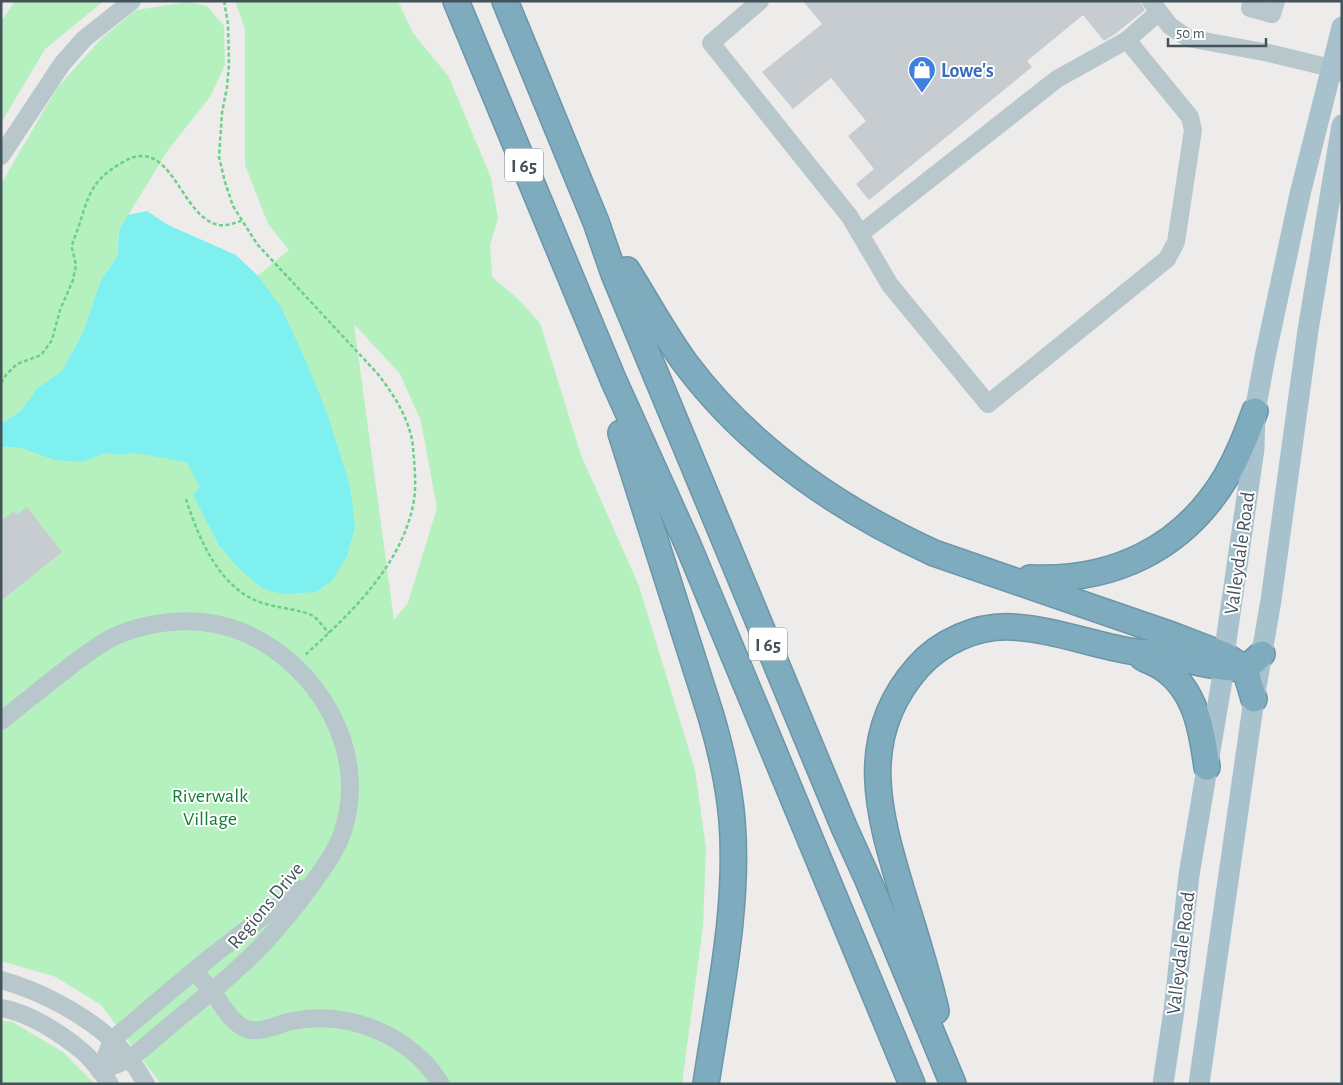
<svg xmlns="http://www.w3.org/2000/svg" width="1343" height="1085" viewBox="0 0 1343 1085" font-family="'Alegreya Sans',sans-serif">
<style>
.green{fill:#b5f0bf;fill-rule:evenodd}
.water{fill:#7ff0f0}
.building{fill:#c7ccd1}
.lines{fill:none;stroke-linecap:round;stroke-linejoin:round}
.highway-casing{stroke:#6a96aa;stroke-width:28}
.path{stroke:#6bd089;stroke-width:2.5;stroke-dasharray:4 2.5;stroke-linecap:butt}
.minor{stroke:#b8c7cc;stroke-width:18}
.major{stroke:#a8c2cd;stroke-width:21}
.highway{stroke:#7fabbe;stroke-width:25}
.labels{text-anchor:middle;stroke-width:4;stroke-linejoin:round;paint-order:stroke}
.shield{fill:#fff;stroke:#7b878b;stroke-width:1}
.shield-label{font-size:19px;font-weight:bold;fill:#435359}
.shop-label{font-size:20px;font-weight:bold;fill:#366cbe;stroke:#fff;text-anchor:start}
.street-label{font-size:20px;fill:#435359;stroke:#fff}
.park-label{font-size:20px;fill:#117d31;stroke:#fff}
</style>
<rect width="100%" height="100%" fill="#eeebeb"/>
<g class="green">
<path d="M15,1H104L45,49L1,123V22Z"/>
<path d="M235,1H398L413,33L449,77L491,178L498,219L490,245L492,277L517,298L540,323L581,455L639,586L695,770L706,848L703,926L682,1084H161L101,1005L56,977L1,961V447L21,448L41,454L289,250L268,224L245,165V29ZM354,324L400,374L421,421L437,508L408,603L394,620Z"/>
<path d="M188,2L207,6L224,26L225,65L210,97L168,150L119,230L118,255L101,280L83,332L62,371L37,388L22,410L1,424V184L57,88L101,39L136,10Z"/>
<path d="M1,1021H11L63,1052L95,1084H1Z"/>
</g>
<path class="water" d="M147,211L168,225L236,255L258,276L282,309L308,366L327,413L350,486L355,527L347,556L332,581L316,592L282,594L262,588L239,569L219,545L193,495L200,486L186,462L135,453L119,455L104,453L83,462L55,460L21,448L1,447V424L22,410L37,388L62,371L83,332L101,280L118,255L119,230L128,215Z"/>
<g class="building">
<path d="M803,1H1140L1145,10L1115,34L1104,41L1083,15L1027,61L1032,67L869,200L856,184L874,169L848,136L866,121L831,78L793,109L762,72L822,24Z"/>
<path d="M27,507L62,552L1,601V521L14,511L17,515Z"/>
</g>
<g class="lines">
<defs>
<g id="highway">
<path d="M456,1L613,379L688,545L912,1084"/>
<path d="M505,1L596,222L614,274L844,827L868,880L953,1084"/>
<path d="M627,270C647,302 664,334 686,364C750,449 838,509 934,553L1172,635L1224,655L1245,669L1254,699"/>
<path d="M621,433L711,716C721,750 729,785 732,820C739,909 719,996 706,1084"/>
<path d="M1030,578C1112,582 1183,549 1226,477C1238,456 1247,434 1255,411"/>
<path d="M1142,657C1148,661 1156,663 1163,668C1196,690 1202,731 1207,767"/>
<path d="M936,1011C927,971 914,931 902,892C878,812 856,737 918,667C940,642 977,625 1012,627C1052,629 1090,644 1130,651C1141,653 1153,652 1164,655C1191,661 1217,668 1245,669L1262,654"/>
</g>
</defs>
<use href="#highway" class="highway-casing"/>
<g class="path">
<path d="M224,1L228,24L229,65L227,87L222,113L219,157L225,182L233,206L257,244L377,373C391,391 404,410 410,432C413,440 413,450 414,459C415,472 416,487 414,500C403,565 350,614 304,656"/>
<path d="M1,383L6,375L17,364L41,355L52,340L60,310L73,280L76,265L72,248L73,241C81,224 84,203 94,187C101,176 111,169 123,162C172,133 180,218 219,225C227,226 234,223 241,221"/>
<path d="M186,499C198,537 218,585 257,601C273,608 301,609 313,616C319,620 324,628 329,633"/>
</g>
<g class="minor">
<path d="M760,1L711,43L850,217L890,285L988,404L1167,259L1176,242L1193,130L1190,117L1127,40L1159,12"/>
<path d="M1151,1L1170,26L1188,38L1269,53L1331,68L1342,73"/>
<path d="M1251,1L1250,8L1272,14L1276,1"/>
<path d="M1,156L62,64L84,39L132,1"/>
<path d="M860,234L1057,79L1127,40"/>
<path d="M1,721C25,702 48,683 73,664C88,653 102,641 120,634C160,618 208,616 247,634C319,667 369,752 343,831C336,852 323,869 310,887C280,928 252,958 212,991C193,1006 174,1022 155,1038C147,1045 138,1054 128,1059C120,1064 109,1067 100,1071"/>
<path d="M194,971C200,978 206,984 212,991C221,1003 230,1021 244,1028C258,1035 279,1024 292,1021C350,1010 410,1035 441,1084"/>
<path d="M1,980C40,991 80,1012 110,1038C124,1050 137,1068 146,1084"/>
<path d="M1,1008C28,1012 62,1034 82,1051C93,1060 102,1073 110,1084"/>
<path d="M100,1071L112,1040L207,960L261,918L301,889"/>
</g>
<g class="major">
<path d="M1163,1084L1174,1010L1189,875L1224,668V655L1254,449L1255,411L1265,357L1300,194L1342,27"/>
<path d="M1199,1084L1254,699L1271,600L1308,330L1342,125"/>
</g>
<use href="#highway" class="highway"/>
</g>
<defs>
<symbol id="shop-pin" viewBox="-11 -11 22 30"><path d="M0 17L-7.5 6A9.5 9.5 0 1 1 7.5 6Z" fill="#3f7fe0" stroke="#fff"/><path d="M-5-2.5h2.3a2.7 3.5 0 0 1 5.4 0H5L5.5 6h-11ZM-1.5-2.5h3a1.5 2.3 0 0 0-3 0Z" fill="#fff"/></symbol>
</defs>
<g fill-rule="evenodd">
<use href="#shop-pin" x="906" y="54" width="32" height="43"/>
</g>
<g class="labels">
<g class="shield">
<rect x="505" y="148.5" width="38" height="33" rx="4"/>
<rect x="749" y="627.5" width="38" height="33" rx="4"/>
</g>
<g class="shield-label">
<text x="524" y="172">I 65</text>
<text x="768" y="651">I 65</text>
</g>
<g class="shop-label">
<text x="941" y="77">Lowe's</text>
</g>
<g class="street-label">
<text transform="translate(1239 553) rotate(-82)" y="7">Valleydale Road</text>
<text transform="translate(265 905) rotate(-50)" y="7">Regions Drive</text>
<text transform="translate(1180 953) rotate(-83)" y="7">Valleydale Road</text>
</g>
<g class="park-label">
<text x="210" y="802">Riverwalk<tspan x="210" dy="23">Village</tspan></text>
</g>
</g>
<rect width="1343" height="1085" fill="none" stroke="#435359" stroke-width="5"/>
<path d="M1168 38v8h98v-8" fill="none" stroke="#435359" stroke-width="2.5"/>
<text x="1176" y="38" font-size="15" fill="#435359" stroke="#ffffff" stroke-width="4" paint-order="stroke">50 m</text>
</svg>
